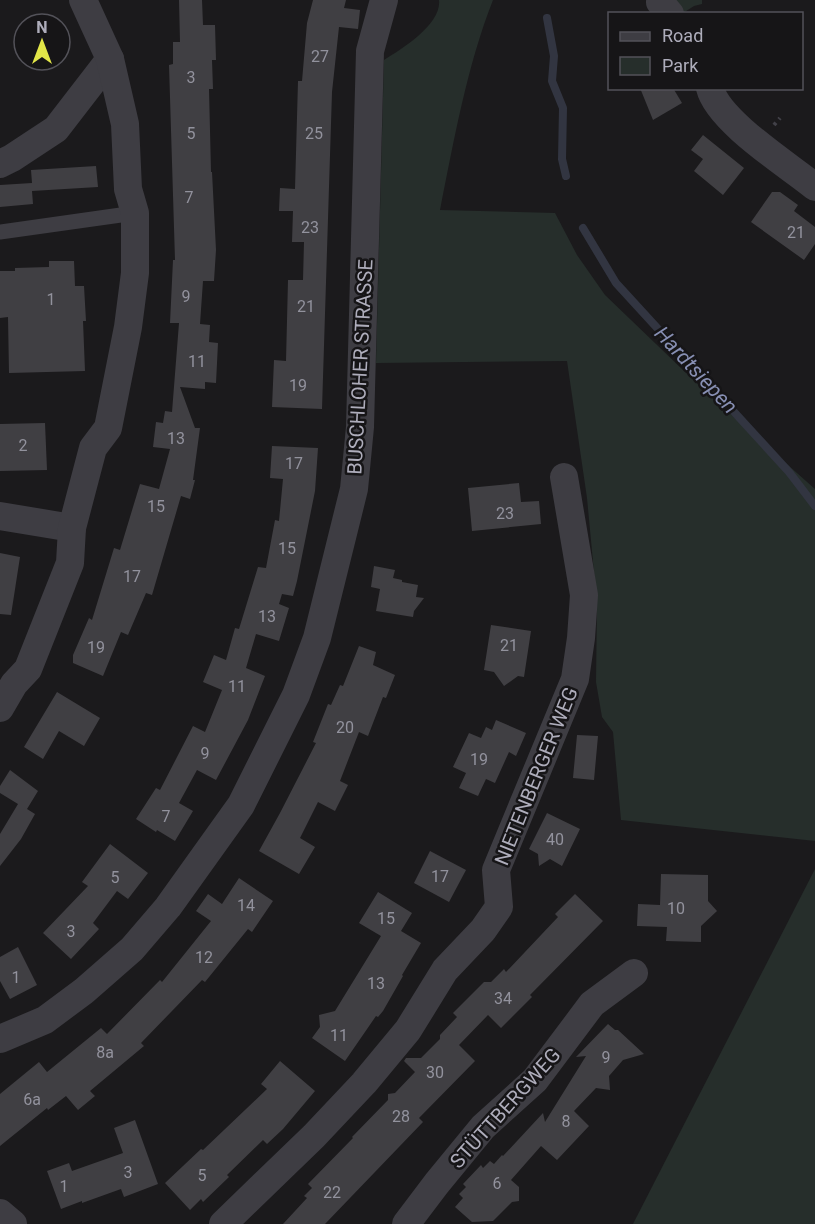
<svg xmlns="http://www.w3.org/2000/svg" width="815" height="1224" viewBox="0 0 815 1224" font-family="Roboto,sans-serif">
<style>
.green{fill:#262e2b}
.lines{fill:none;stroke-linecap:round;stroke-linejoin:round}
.stream{stroke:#323541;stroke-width:8}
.building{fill:#403f43}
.path{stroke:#424148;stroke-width:4;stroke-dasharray:3 4.5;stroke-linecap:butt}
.lane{stroke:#3e3d43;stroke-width:15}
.street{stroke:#3e3d43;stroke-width:28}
.labels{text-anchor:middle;stroke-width:5;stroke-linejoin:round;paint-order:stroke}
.number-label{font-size:16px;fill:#92929d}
.street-label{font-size:20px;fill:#aeadbb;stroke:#161517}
.water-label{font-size:21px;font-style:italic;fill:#878fb3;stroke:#161517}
</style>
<rect width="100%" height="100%" fill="#1b1a1c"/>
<g class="green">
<path d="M439,0H493C467,66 454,140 440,210L555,213L577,255L605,295L708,394L815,489V841L621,820L613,732L602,717L596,682L597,604L587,498L567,361L376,363L384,60C402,49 442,24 439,0Z"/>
<path d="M665,0H702V4L694,6L683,13Z"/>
<path d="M815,869V1224H633Z"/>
</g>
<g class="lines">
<g class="stream">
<path d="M547,18L554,56L552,81L563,108L562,159L566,176"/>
<path d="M583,228L616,283L789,472L815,506"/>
</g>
</g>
<g class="building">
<path d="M179,0H202L203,25H215L216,60H212L213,89H209L211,172H212L216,250L214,281H203L200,324L210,325L209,342L218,343L216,383L205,382V389L180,387L195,428H200L193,480H195L190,499L181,496L152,595L146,593L128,635L121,632L103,676L73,663V655L89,618L92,620L114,548L120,550L140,484L159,489L170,449L153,447L156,422L163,423L165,411L172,412L179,323H170L173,260H175L169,65L173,64V42H180Z"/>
<path d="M313,0H346L344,8L360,10L358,29L339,27L332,92L322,409L272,407L274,360L286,361L288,280H303L304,242H292L293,211H279L280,188L295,189L298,81H302L307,23Z"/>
<path d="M640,88H673L682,103L653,120Z"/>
<path d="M703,135L744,168L723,195L694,171L703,159L691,150Z"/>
<path d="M96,166L98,187L32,191L33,204L0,207V185L32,183L31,170Z"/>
<path d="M772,192H780L798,205L794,211L815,227V244L804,260L751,222Z"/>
<path d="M49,261H74L75,286H84L86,321H83L85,371L9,373L8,317L0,318V271H15V268L49,267Z"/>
<path d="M45,423L47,470L0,471V424Z"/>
<path d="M272,446L318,448L315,491L297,581L293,596L282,594L279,604L289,608L279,641L256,634L246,668L265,676L248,720L216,780L197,770L179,803L193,811L175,841L157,830L156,832L136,819L156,788L160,790L193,726L205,732L222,690L203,682L214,655L226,660L235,628L239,629L258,567L266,568L275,520L279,521L283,479L270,478Z"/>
<path d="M519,483L521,502L539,501L541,524L472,531L468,488Z"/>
<path d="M0,553L20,557L11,615L0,614Z"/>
<path d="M374,566L395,570L393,578L402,580V582L418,585L416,597L424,598L414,611L413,617L376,611L380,589L371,587Z"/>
<path d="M491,625L531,631L524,677L518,676L504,686L494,672L484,670Z"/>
<path d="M359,646L376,652L373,665L395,675L386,698L383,697L368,736L359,732L340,781L348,785L335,811L318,802L300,838L315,847L299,874L259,851L280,813L316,743L313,742L328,704L331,705L340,685L343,686Z"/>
<path d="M57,692L100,718L84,746L59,731L43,759L24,747Z"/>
<path d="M496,720L526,733L516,756L509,752L495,783L486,779L478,796L459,788L466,773L453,767L469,733L481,738L486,727L492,730Z"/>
<path d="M577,735L598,736L594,780L573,778Z"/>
<path d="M10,770L38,791L27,809L35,814L21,839L0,866V834L18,804L0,793V786Z"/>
<path d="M547,813L580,829L562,866L550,859L539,866L538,854L529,849Z"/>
<path d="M110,844L148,873L128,899L117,891L93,923L99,929L71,959L43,933L88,886L82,882Z"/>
<path d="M430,851L466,870L449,902L414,883Z"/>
<path d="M661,874L708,875V901L717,911L701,926V942L666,941L667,927L637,926L638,904L660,905Z"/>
<path d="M239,878L273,901L252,932L248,929L205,982L202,980L141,1043L144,1046L90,1091L95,1096L78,1110L66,1096L48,1110L47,1108L0,1146V1094L39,1062L47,1072L101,1028L107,1034L160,980L162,982L211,921L196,911L208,894L222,904Z"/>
<path d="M378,892L412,913L401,931L421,943L402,975L403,976L383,1011L378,1017L376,1016L345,1061L312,1038L320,1027L319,1015L335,1011L381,936L359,923Z"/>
<path d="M575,894L603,921L530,995L532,997L501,1028L488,1015L459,1045L475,1061L419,1118L423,1122L325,1224H283L307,1198L304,1196L312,1188L308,1184L353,1138L352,1137L388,1100V1094L395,1093L415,1072L404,1061L406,1058H421L440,1039V1035L457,1017L453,1013L484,982H491L504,969L506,972L558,917L555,914Z"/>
<path d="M18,947L37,985L10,999L0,981V957Z"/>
<path d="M608,1024L615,1030H618L644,1054L623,1060L609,1076L610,1090L596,1088L574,1111L589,1126L557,1160L541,1146L511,1180L519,1187V1201L512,1202L493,1221L472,1222L455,1207L463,1198L459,1194L466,1187L463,1184L481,1165L483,1168L490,1161L494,1164L502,1155L503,1156L543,1113L545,1122L586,1056L576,1057Z"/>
<path d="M280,1061L315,1091L283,1129L267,1144L263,1140L227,1175L229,1177L203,1202L201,1199L190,1210L165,1183L201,1149L203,1150L267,1089L261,1084Z"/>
<path d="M135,1120L158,1184L124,1197L121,1189L82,1203V1201L61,1209L47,1171L69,1163L72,1171L123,1153L114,1128Z"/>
</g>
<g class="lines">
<path class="path" d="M774,125L780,118"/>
<path class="lane" d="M0,232L135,213"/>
<g class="street">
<path d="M660,2L670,14"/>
<path d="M710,88C718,121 788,165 815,187"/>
<path d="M0,164L12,158L56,129L110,59"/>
<path d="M0,516L72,528"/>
<path d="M0,708L14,684L28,669L70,563L72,528L93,448L108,428L128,327L135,273V213L128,189L125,124L110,59L83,0"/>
<path d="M0,1039L45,1020L84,991L132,949L168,907L241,805L296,695L317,638L354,489L360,427L370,51L384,0"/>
<path d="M0,1213L13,1224"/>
<path d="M223,1224L314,1136L364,1083L408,1030L445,970L483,930L499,907L496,870L575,679L581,638L584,595L564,477"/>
<path d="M406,1224L437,1183L483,1127L535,1080L592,1004L634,973"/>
</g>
</g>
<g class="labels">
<g class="number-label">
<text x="320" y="62">27</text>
<text x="191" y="83">3</text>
<text x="191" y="139">5</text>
<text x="314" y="139">25</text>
<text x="189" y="203">7</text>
<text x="310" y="233">23</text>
<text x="796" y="238">21</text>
<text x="186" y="302">9</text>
<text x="51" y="305">1</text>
<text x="306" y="312">21</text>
<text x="197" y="367">11</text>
<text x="298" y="391">19</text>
<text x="176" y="444">13</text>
<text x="23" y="451">2</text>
<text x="294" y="469">17</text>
<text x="156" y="512">15</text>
<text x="505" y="519">23</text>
<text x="287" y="554">15</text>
<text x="132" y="582">17</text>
<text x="267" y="622">13</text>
<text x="509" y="651">21</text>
<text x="96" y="653">19</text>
<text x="237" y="692">11</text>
<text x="345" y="733">20</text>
<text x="205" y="759">9</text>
<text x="479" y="765">19</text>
<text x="166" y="822">7</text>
<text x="555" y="845">40</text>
<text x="440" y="882">17</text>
<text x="115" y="883">5</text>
<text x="246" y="911">14</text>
<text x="676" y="914">10</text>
<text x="386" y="924">15</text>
<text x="71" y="937">3</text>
<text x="204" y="963">12</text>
<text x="16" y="983">1</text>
<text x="376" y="989">13</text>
<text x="503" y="1004">34</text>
<text x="339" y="1041">11</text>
<text x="105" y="1058">8a</text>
<text x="606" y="1063">9</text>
<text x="435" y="1078">30</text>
<text x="32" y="1105">6a</text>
<text x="401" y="1122">28</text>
<text x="566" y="1127">8</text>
<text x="128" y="1178">3</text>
<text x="202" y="1181">5</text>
<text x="497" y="1189">6</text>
<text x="64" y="1192">1</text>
<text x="332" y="1198">22</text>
</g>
<g class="street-label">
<text transform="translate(360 367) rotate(-87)" y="7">BUSCHLOHER STRASSE</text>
<text transform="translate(536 776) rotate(-68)" y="7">NIETENBERGER WEG</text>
<text transform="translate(505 1108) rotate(-48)" y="7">STÜTTBERGWEG</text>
</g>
<g class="water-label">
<text transform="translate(696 370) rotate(47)" y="7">Hardtsiepen</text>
</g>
</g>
<rect x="608" y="12" width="195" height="78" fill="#161517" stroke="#535259" stroke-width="1.5"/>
<rect x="620" y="32" width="30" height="9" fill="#3e3d43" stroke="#535259" stroke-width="1.5"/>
<text x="662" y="42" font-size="18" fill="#aeadbb">Road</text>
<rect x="620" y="57" width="30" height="18" fill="#262e2b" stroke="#535259" stroke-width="1.5"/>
<text x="662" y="72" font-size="18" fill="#aeadbb">Park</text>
<g transform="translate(42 42)"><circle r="28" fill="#161517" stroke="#535259" stroke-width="1.5"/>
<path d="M0-4.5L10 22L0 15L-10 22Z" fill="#e2e648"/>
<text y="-9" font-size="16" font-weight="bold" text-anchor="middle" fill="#aeadbb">N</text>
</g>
</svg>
